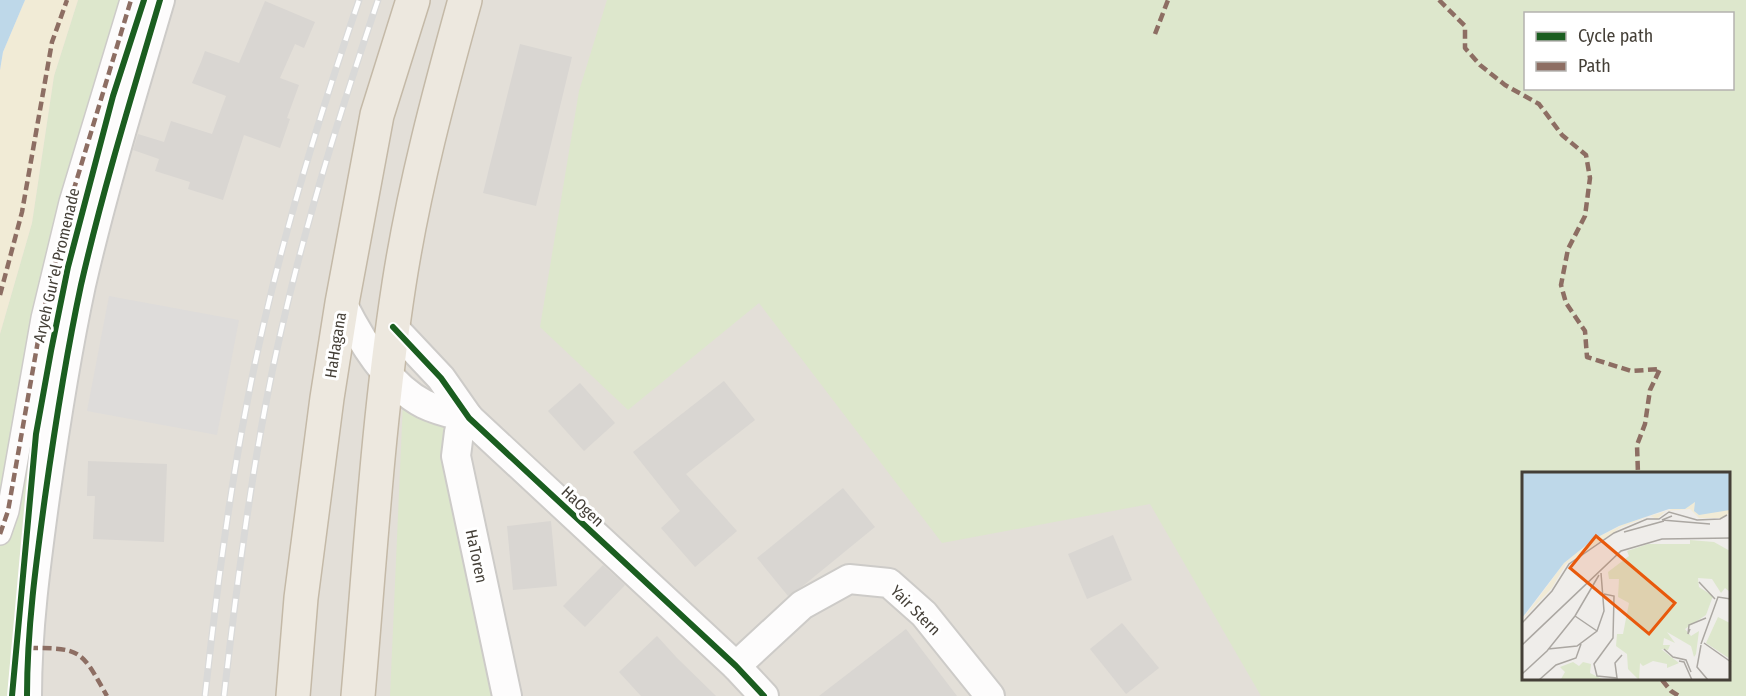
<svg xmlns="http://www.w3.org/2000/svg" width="1746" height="696" viewBox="0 0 1746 696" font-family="'Fira Sans Condensed',sans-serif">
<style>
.residential{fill:#e3dfd8;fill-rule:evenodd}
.green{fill:#dde7cc;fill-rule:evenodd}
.sand{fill:#f1ebd6}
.parking{fill:#dedcda}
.water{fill:#bed8e9}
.building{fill:#d9d6d2}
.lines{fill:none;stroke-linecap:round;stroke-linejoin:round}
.pedestrian-casing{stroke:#cdcbc8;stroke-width:24}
.minor-casing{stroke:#cdcbc8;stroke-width:32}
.trunk-casing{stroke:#c4b9a7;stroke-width:36}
.pedestrian{stroke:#fdfcfc;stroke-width:21}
.minor{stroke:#fdfcfc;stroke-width:28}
.trunk{stroke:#ede8df;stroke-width:33}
.rail-casing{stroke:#d9d9d8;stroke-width:7}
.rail{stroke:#fff;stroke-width:4.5;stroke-dasharray:14;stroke-linecap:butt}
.quiet{stroke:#8d6e63;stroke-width:4.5;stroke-dasharray:9 4.5;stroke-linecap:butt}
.cycleway-casing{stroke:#fff;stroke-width:10}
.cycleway{stroke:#1b5e20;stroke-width:6}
.labels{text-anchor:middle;stroke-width:6;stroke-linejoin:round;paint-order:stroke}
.street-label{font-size:16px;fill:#443f37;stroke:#fff}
.inset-road{fill:none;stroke:#aba7a2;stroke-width:1.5}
.view{fill:#e8590c;fill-opacity:0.15;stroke:#e8590c;stroke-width:3}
.inset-edge{fill:none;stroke:#443f37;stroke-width:3}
</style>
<rect width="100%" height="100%" fill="#efedea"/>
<path class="residential" d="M25,0H1746V696H0V70ZM1526,14H1732V88H1526ZM1524,474H1730V680H1524Z"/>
<g class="green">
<path d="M78,0H137L54,295L32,418L7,696H0V334L32,223L54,76Z"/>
<path d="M607,0H1746V696H1261L1150,504L942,543L759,303L628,410L540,327L579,91ZM1526,14H1732V88H1526ZM1524,474H1730V680H1524Z"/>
<path d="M403,402L459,422L497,696H390Z"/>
</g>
<path class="sand" d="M25,0H78L54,76L32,223L0,334V70L3,52Z"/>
<path class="parking" d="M109,296L239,320L217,435L87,411Z"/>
<path class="water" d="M0,0H25L3,52L0,70Z"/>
<g class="building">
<path d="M265,1L315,22L304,48L295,44L280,78L299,85L287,118L290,119L280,148L244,135L223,200L188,189L190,182L155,171L159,159L133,150L138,134L164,142L171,121L212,134L226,96L192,83L201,62L205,51L239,63Z"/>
<path d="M520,44L572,57L536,206L483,193Z"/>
<path d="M724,381L755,420L686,474L737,531L695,567L661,528L680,511L633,452Z"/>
<path d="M580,383L615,423L584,451L548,411Z"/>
<path d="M88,461L167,464L164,542L93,539L95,496H87Z"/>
<path d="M843,488L875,527L804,585L788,596L757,558Z"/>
<path d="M551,521L557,586L513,590L507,526Z"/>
<path d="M1113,535L1132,580L1087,599L1068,554Z"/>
<path d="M603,565L625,585L585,627L563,606Z"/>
<path d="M1122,623L1159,668L1126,694L1090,649Z"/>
<path d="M906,629L957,696H819Z"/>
<path d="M657,636L677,658L716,696H641L619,672Z"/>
</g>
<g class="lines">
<defs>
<path id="pedestrian" d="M0,534L8,511L42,318L70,202L131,0"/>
<g id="minor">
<path d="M342,303C360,339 387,385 424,404C438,411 454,414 469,418"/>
<path d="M393,327L441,378L469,418L736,666L764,696"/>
<path d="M469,418L459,432L456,456L507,696"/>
<path d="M736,666L802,605L849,579L889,583L924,614L990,696"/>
<path d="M27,696C27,629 36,563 45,497C55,426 66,355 81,285C103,189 132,95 160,0"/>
</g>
<g id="trunk">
<path d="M293,696L301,598L327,398L342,303L377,115L413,0"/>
<path d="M358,696C370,559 378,420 399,284C414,187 439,94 465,0"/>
</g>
</defs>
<use href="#pedestrian" class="pedestrian-casing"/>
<use href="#minor" class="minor-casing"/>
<use href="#trunk" class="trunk-casing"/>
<use href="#pedestrian" class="pedestrian"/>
<use href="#minor" class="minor"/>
<use href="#trunk" class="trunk"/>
<defs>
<g id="rail">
<path d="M205,696C216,598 228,500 247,403C273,266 314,132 359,0"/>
<path d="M224,696C235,599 247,503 265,408C291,269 333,133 378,0"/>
</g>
</defs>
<use href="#rail" class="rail-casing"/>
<use href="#rail" class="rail"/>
<g class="quiet">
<path d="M1439,0L1465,26V48L1480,65L1505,85L1539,104L1562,135L1586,155L1590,178L1585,216L1568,249L1561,285L1566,303L1585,331L1587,357L1631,371L1660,369L1650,390L1645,424L1637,445L1638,474"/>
<path d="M1155,34L1168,0"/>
<path d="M0,295L22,212L52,42L67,0"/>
<path d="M0,534L8,511L42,318L70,202L131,0"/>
<path d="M29,648C82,648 81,650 107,696"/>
<path d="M1662,680L1671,691L1679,696"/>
</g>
<defs>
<g id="cycleway">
<path d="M393,327L441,378L469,418L736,666L764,696"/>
<path d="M12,696L36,434L51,351L68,267L113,96L144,0"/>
<path d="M27,696C27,629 36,563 45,497C55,426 66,355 81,285C103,189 132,95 160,0"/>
</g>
</defs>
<use href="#cycleway" class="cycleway-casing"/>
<use href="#cycleway" class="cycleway"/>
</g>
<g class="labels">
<g class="street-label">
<text transform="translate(56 265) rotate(-77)" y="6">Aryeh Gur'el Promenade</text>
<text transform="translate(335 345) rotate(-81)" y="6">HaHagana</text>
<text transform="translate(583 506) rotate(43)" y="6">HaOgen</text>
<text transform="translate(477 556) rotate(78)" y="6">HaToren</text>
<text transform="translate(916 610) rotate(45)" y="6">Yair Stern</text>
</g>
</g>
<g transform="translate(1522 472)">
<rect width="208" height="208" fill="#efedea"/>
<path d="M168,68L192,70L208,79V120L203,116L199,121L190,107L176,106L177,115L191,124L184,143L163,157L169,164L177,159L174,182L172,185L169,174L145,160L153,171L142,166L141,173H148L146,178L139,177L157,191L145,196V192L131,189L121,194L118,191L117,208L106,197L105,182L94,174L95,162H101L107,131L96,125L97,107H87L86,100L107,84L105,79L126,72H168ZM196,145L208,151V187L184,171ZM51,190L57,194L61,190L69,192L68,201L82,208L39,207L43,200L38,195Z" fill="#dde7cc"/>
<path d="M173,30L208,36V40L201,46H177L168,37L144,39L135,47L128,44L100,55L44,92L30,116L0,148L42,91L72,67L102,52Z" fill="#f1ebd6"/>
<path d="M0,0H208V38L177,43L172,39L173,30L163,37H147L97,54L72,67L42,91L0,146Z" fill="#bed8e9"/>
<path class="inset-road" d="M150,44L140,48L188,52M102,60L142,49M177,110L193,127M82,122L92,124L91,166L72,192L75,204L95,206L93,191L100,183M53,144L75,159M0,151L30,119L47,92L92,61L125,47H137L147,40L175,48L198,47L205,43M168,157L166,162L167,153L184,146M182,171L209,190M179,172L196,125L209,127M0,173L99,79L140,67L209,66M179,173L175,195L186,208M26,177L55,174L75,159L82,139L79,101M142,177L151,185L164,188L169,200M157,189L162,190L170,208M0,202L25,179L53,144L77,103M17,208L34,193L54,186L59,172"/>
<path class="view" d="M74,64L153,131L127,162L48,96Z"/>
<rect width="208" height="208" class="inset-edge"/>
</g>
<rect x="1524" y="12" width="210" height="78" fill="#ffffff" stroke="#b4b2af" stroke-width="1.5"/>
<rect x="1536" y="32" width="30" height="9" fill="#1b5e20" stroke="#b4b2af" stroke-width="1.5"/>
<text x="1578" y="42" font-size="18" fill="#443f37">Cycle path</text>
<rect x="1536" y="62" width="30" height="9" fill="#8d6e63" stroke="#b4b2af" stroke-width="1.5"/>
<text x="1578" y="72" font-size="18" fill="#443f37">Path</text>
</svg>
